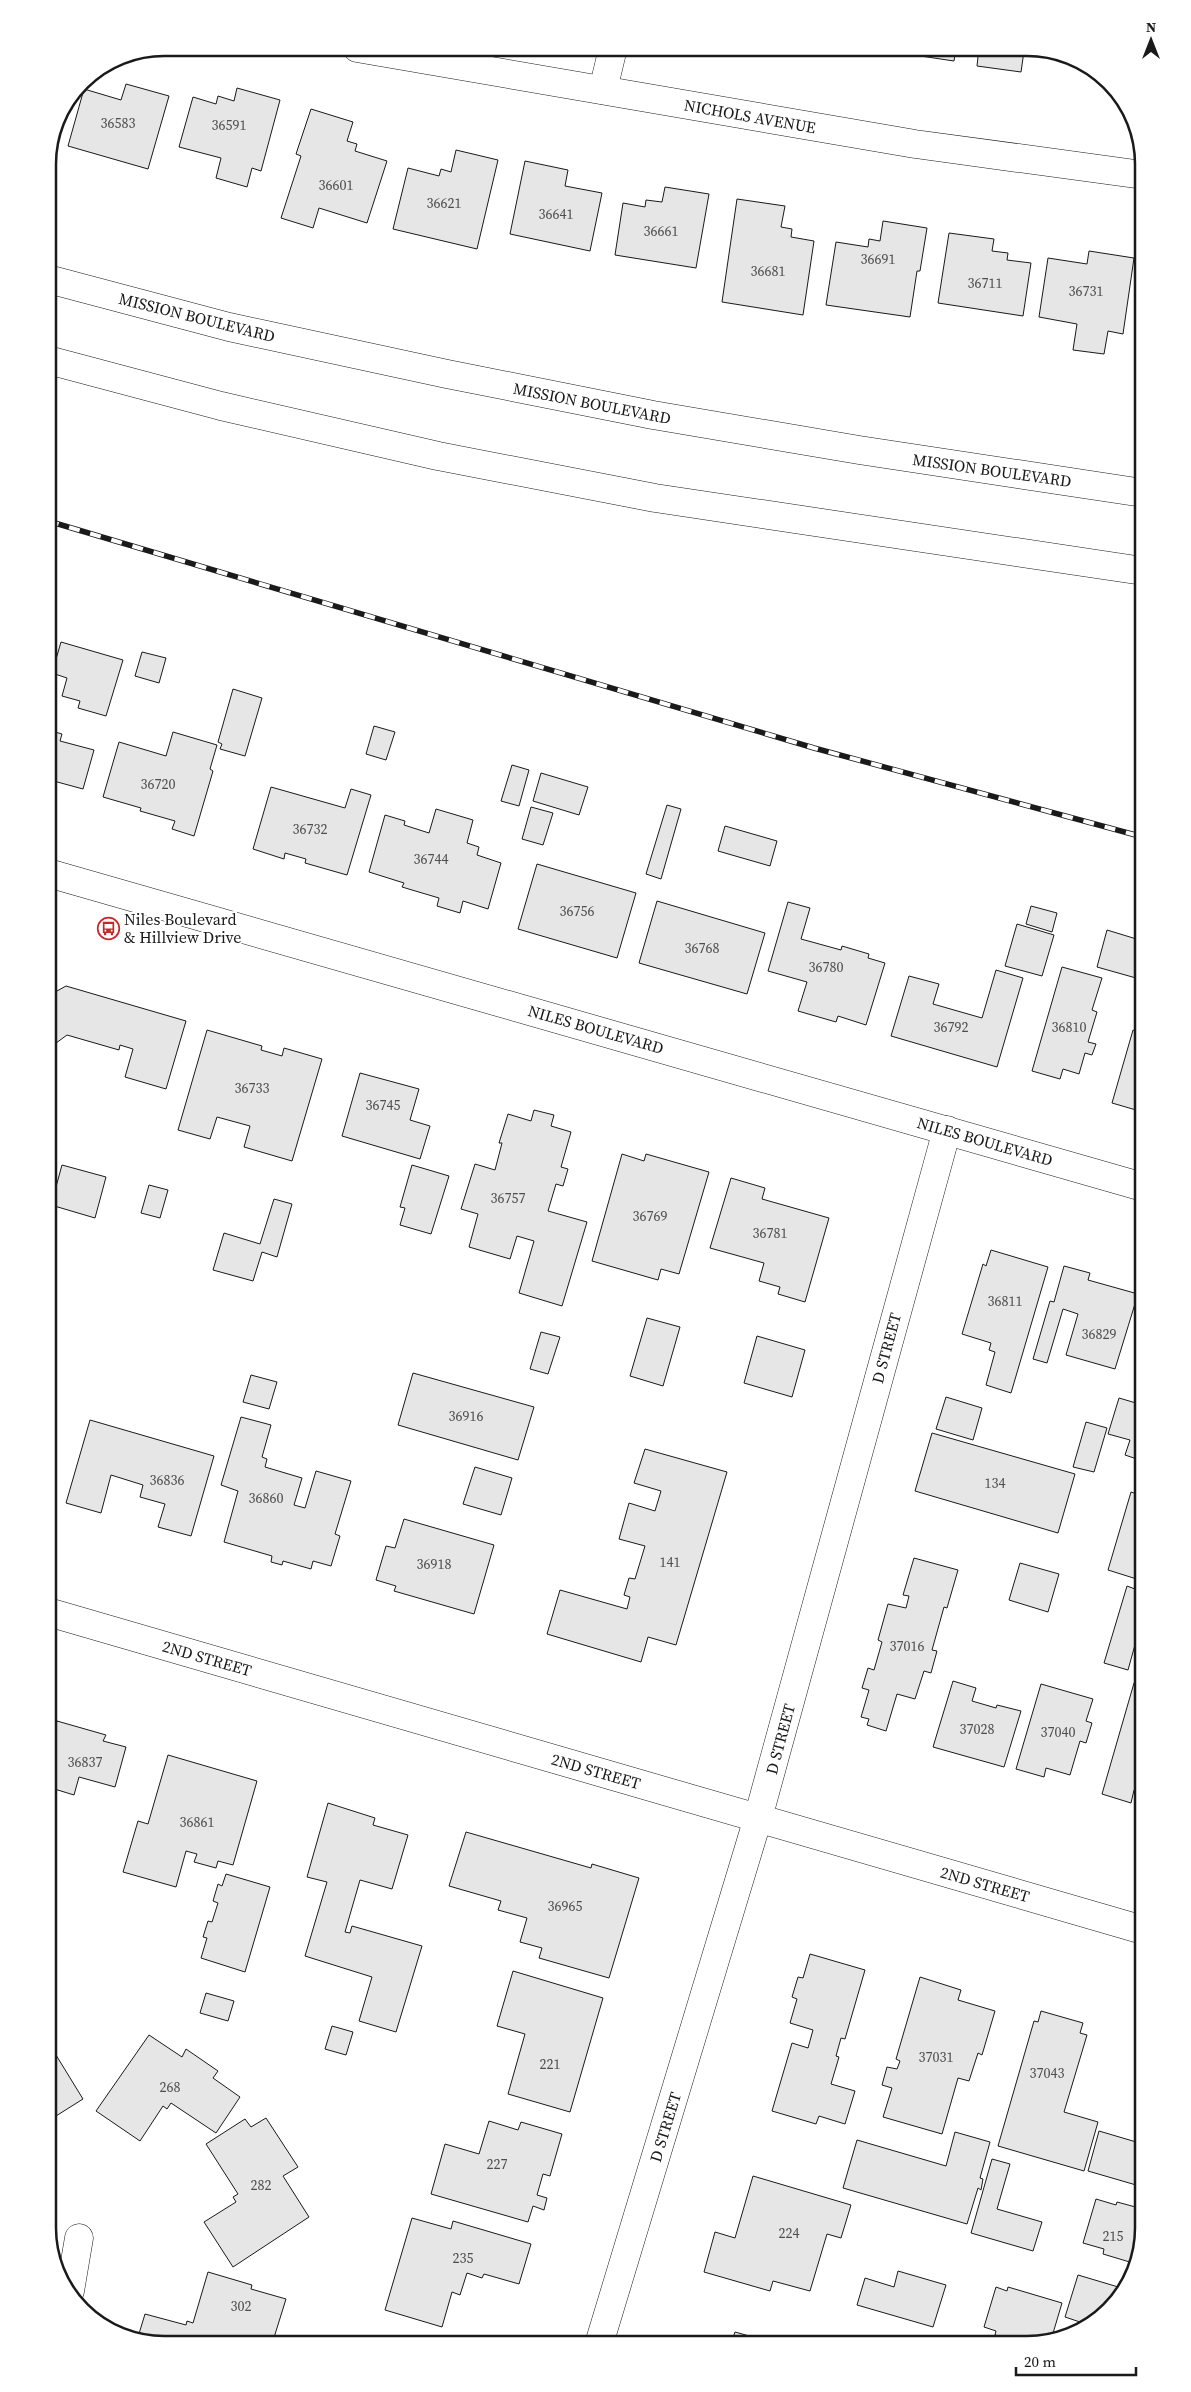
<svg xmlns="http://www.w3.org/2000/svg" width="1191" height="2392" viewBox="0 0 1191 2392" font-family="'Source Serif 4',serif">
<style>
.building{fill:#e6e6e6;stroke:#1a1a1a}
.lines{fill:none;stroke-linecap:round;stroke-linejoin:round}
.street-casing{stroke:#1a1a1a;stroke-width:29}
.secondary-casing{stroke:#1a1a1a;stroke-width:29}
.primary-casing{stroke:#1a1a1a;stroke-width:29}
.street{stroke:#fff;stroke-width:28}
.secondary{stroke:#fff;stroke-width:28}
.primary{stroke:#fff;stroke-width:28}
.rail-casing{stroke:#1a1a1a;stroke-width:5.5}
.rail{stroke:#fff;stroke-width:4;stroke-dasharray:11;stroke-linecap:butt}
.labels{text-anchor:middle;stroke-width:4;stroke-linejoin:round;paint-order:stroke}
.number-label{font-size:14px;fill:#4d4d4d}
.street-label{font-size:16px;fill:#1a1a1a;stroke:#fff}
.poi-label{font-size:16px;fill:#1a1a1a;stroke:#fff;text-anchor:start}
.rim{fill:none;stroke:#1a1a1a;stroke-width:2.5}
</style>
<rect width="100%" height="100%" fill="#fff"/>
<g class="building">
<path d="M766,48H782L781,52Z"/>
<path d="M908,48H956L954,61L907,54Z"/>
<path d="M979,48H1034L1033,52L1024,51L1021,72L977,66Z"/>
<path d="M126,84L169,96L148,169L68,146L84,89L121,100Z"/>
<path d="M237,88L280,100L261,171L252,168L247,187L216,178L221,158L179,147L193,97L216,104L218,96L234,101Z"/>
<path d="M311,109L353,122L347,141L357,144L355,151L387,161L367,223L319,208L313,228L281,218L301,156L296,154Z"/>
<path d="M456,150L498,160L477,249L393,229L408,168L439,176L441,169L451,172Z"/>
<path d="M525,161L568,170L565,186L602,193L590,251L510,234Z"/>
<path d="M665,187L709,194L696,268L615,255L623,203L645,207L646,200L662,202Z"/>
<path d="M737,199L785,206L781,227L792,229L791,237L814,241L803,315L722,302Z"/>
<path d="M883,221L927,228L920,271H917L910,317L826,305L836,242L868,247L869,239L880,241Z"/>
<path d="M949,233L994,239L992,251L1008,253L1007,260L1031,263L1023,316L938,303Z"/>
<path d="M1089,251L1134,258L1123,334L1108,331L1104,354L1073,350L1077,324L1039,317L1048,258L1087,264Z"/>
<path d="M61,642L123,660L106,716L78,708L80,701L62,696L67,678L52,673Z"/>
<path d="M142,652L166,658L159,683L135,676Z"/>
<path d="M233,689L262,698L245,756L220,749L222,744L218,742Z"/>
<path d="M374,726L395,732L386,760L366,754Z"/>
<path d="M48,730L62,734L60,741L94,750L83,789L50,780L48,788Z"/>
<path d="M173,732L217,745L210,769L213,771L194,836L172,829L175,821L140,811L141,808L103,797L119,742L166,756Z"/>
<path d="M512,765L529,770L519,806L501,801Z"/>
<path d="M541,773L588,787L579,815L533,801Z"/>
<path d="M271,787L345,808L351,789L371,795L347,875L305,863L306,859L285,853L284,859L253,849Z"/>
<path d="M667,805L681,809L661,879L646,874Z"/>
<path d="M531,807L553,813L543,845L522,839Z"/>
<path d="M436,809L473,820L467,843L479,847L477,855L501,863L488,909L463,901L460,913L437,906L439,898L402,887L404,883L369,872L385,815L405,821L404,825L429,833Z"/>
<path d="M725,826L777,841L770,866L718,851Z"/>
<path d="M537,864L636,893L617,958L518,929Z"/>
<path d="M657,901L765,933L747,994L639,963Z"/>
<path d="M788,902L810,908L801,939L841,950L842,946L869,954L868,958L885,963L866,1025L838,1016L836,1022L798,1011L807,982L768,971Z"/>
<path d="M1031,906L1057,913L1052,932L1026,924Z"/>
<path d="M1017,924L1054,935L1042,976L1005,966Z"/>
<path d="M1107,930L1143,941V953L1136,978L1097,967Z"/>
<path d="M1062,967L1102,978L1092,1010L1097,1012L1088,1042L1096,1044L1092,1055L1085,1053L1079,1074L1063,1069L1060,1079L1032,1071Z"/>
<path d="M996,970L1023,978L997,1067L891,1036L909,976L939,984L933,1004L982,1018Z"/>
<path d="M66,986L186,1021L166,1089L125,1077L133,1049L120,1045L119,1050L67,1035L48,1049V996Z"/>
<path d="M207,1030L262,1046L261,1050L282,1056L284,1048L322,1059L292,1161L244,1147L250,1126L217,1117L210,1139L178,1130Z"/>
<path d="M1133,1030L1143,1033V1112L1112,1103Z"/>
<path d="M360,1073L419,1089L410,1120L430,1126L420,1159L342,1136Z"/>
<path d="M534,1110L554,1115L551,1126L571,1132L561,1167L568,1169L563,1186L556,1184L548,1211L587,1222L562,1306L519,1293L534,1241L517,1236L510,1259L469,1247L478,1214L461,1209L475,1164L495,1170L502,1143H499L508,1114L531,1121Z"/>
<path d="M622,1154L644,1161L646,1154L709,1172L679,1274L661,1269L658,1280L592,1261Z"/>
<path d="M62,1165L106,1177L95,1218L51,1205Z"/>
<path d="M412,1165L449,1176L431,1234L400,1225L405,1208L400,1207Z"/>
<path d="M731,1178L765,1188L762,1199L829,1218L805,1302L778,1294L780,1287L759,1281L764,1263L710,1248Z"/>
<path d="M149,1185L168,1190L160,1218L141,1213Z"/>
<path d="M274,1199L292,1204L277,1257L262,1252L253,1281L213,1270L224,1233L260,1244Z"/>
<path d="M991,1250L1048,1267L1011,1393L986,1385L995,1352L989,1350L991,1343L962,1334L983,1264L986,1266Z"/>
<path d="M1064,1266L1090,1273L1088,1280L1138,1294L1115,1369L1066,1355L1078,1314L1063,1309L1047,1363L1033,1359L1050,1301L1054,1302Z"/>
<path d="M647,1318L680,1327L663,1386L630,1376Z"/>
<path d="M541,1332L560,1337L548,1374L530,1369Z"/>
<path d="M757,1336L805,1350L792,1397L744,1383Z"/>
<path d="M413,1373L534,1407L518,1460L398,1425Z"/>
<path d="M251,1375L277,1382L269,1409L243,1402Z"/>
<path d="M1143,1378V1461L1125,1455L1130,1440L1108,1434L1119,1398L1136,1403Z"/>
<path d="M946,1397L982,1408L973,1440L936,1429Z"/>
<path d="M241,1417L271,1425L262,1457L267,1459L265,1467L302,1478L294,1505L305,1508L316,1471L351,1481L335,1534L340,1536L331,1566L313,1561L311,1569L283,1561L282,1565L271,1562L272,1556L224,1542L238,1491L221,1485Z"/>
<path d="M90,1420L214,1456L191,1536L158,1527L165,1504L140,1497L143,1485L111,1475L101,1513L66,1503Z"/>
<path d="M1086,1422L1107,1428L1094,1472L1073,1467Z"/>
<path d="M932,1433L1075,1474L1058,1533L915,1491Z"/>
<path d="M645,1449L727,1472L676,1645L648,1637L641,1662L547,1634L560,1590L627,1609L630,1597L624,1595L629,1578L635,1579L645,1546L619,1539L629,1503L655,1511L661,1491L634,1483Z"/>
<path d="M475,1467L512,1478L501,1515L463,1504Z"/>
<path d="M1131,1492L1143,1496V1581L1108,1570Z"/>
<path d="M404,1519L494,1545L474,1614L394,1591L396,1586L376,1580L386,1546L395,1548Z"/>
<path d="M914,1558L958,1570L947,1608L944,1607L932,1650L937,1651L931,1673L924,1671L915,1699L897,1694L886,1731L867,1725L869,1719L861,1717L869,1690L862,1688L868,1668L874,1670L882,1642L878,1640L888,1604L906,1608L909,1596L903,1595Z"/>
<path d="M1020,1563L1059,1574L1048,1612L1009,1600Z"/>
<path d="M1127,1586L1143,1592V1616L1128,1670L1104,1663Z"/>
<path d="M953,1681L976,1688L972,1701L996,1708L997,1705L1021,1711L1004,1767L933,1747Z"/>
<path d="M1134,1683L1143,1685V1793L1134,1790L1131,1803L1102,1794Z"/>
<path d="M1041,1684L1093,1699L1086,1721L1092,1723L1086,1743L1080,1741L1070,1775L1046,1768L1044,1777L1016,1769Z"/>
<path d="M57,1721L106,1735L103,1741L126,1747L115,1787L79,1777L74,1795L48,1787V1726L55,1728Z"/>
<path d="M168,1755L257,1781L233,1865L218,1861L216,1868L194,1862L197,1854L186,1851L176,1887L123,1872L138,1821L148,1824Z"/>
<path d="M328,1803L375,1818L373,1825L408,1835L392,1889L360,1880L345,1932L350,1933L352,1926L422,1946L396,2032L359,2021L372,1977L305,1956L327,1882L307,1877Z"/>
<path d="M466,1832L591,1868L592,1864L639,1878L609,1978L539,1958L542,1948L520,1942L527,1918L498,1910L501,1901L449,1886Z"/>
<path d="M226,1874L270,1887L245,1972L201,1958L207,1938L203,1937L208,1921L212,1922L218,1903L213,1901L218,1884L222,1886Z"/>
<path d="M810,1954L865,1970L845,2039L841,2038L836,2056L839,2057L831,2084L855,2091L845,2124L819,2116L816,2124L772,2111L792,2043L808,2048L813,2030L790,2023L797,1999L792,1997L798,1977L803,1978Z"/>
<path d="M513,1971L603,1998L570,2112L508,2094L525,2034L497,2026Z"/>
<path d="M920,1977L961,1990L958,2000L995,2011L982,2055L978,2053L969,2081L958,2078L942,2134L883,2117L892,2088L882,2085L887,2067L897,2069L900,2061L896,2059Z"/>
<path d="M206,1993L234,2001L228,2021L200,2013Z"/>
<path d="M1041,2011L1083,2023L1080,2033L1087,2035L1064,2112L1098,2122L1084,2171L998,2146L1034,2021L1038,2022Z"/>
<path d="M332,2026L353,2032L346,2055L325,2049Z"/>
<path d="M149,2035L182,2057L186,2049L218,2071L213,2078L240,2097L216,2133L171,2103L167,2109L163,2106L140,2141L96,2111Z"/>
<path d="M48,2042L83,2099L48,2121Z"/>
<path d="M266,2118L298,2167L283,2176L309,2217L233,2267L204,2222L236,2202L233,2197L238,2194L206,2144L245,2119L251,2127Z"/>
<path d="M489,2121L518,2130L521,2122L562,2134L550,2176L543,2174L537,2195L547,2198L544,2210L533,2206L528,2222L431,2194L445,2144L479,2154Z"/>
<path d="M1099,2131L1143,2144V2187L1088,2171Z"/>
<path d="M955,2132L990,2142L980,2178L983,2179L981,2190L978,2188L967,2224L843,2188L857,2140L946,2166Z"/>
<path d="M992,2159L1010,2164L997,2209L1042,2222L1033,2251L971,2233Z"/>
<path d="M753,2176L851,2205L841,2238L827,2234L810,2291L773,2281L770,2291L704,2272L715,2232L735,2238Z"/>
<path d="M1096,2199L1116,2205L1117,2202L1143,2209V2228L1133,2263L1103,2254L1104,2249L1083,2243Z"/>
<path d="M412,2218L451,2229L453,2221L531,2244L519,2284L484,2274L482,2278L467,2273L460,2295L452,2292L442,2327L385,2310Z"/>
<path d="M898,2271L946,2285L933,2327L857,2305L865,2278L894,2287Z"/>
<path d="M208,2272L252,2285L251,2289L286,2299L272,2344H157L138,2337L145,2314L186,2325L187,2321L193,2323Z"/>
<path d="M1078,2275L1125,2289L1124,2293L1086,2324L1065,2317Z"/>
<path d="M996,2287L1007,2291L1008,2287L1062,2303L1051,2340L1028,2344L995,2335L996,2331L984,2327Z"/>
<path d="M735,2332L778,2344H731Z"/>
</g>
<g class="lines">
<defs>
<g id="street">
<path d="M357,48L915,144L1143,175"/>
<path d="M603,90L613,48"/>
<path d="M48,1612L1143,1930"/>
<path d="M70,2291L79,2238"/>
<path d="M599,2344L758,1818L947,1130"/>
</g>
<path id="secondary" d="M48,873L1143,1187"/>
<g id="primary">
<path d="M48,279L229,327L447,374L653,415L859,450L1143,493"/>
<path d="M48,360L221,406L438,456L655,498L1143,571"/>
</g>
</defs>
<use href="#street" class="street-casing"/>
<use href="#secondary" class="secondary-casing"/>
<use href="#primary" class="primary-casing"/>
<use href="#street" class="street"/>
<use href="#secondary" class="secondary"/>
<use href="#primary" class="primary"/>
<defs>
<path id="rail" d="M48,521L814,748L1143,837"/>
</defs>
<use href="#rail" class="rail-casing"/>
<use href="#rail" class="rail"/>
</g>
<defs>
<symbol id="bus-ring" viewBox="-11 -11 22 22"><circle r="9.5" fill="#fff" stroke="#c62828" stroke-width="1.5"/><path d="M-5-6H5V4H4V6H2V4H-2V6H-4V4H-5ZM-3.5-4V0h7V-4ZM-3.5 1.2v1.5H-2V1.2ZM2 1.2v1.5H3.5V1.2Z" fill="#c62828"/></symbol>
</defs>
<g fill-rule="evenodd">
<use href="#bus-ring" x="96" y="916" width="25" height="25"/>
</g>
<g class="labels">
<g class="number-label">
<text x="118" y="128">36583</text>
<text x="229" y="130">36591</text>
<text x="336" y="190">36601</text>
<text x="444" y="208">36621</text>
<text x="556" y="219">36641</text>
<text x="661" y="236">36661</text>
<text x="878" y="264">36691</text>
<text x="768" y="276">36681</text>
<text x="985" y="288">36711</text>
<text x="1086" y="296">36731</text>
<text x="158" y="789">36720</text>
<text x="310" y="834">36732</text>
<text x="431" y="864">36744</text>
<text x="577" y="916">36756</text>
<text x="702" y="953">36768</text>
<text x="826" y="972">36780</text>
<text x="951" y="1032">36792</text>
<text x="1069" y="1032">36810</text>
<text x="252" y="1093">36733</text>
<text x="383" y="1110">36745</text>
<text x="508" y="1203">36757</text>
<text x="650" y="1221">36769</text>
<text x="770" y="1238">36781</text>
<text x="1005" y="1306">36811</text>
<text x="1099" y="1339">36829</text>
<text x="466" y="1421">36916</text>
<text x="167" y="1485">36836</text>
<text x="995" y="1488">134</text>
<text x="266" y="1503">36860</text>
<text x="670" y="1567">141</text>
<text x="434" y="1569">36918</text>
<text x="907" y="1651">37016</text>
<text x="977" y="1734">37028</text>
<text x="1058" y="1737">37040</text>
<text x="85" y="1767">36837</text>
<text x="197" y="1827">36861</text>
<text x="565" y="1911">36965</text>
<text x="936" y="2062">37031</text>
<text x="550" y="2069">221</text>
<text x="1047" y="2078">37043</text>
<text x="170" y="2092">268</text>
<text x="497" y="2169">227</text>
<text x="261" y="2190">282</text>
<text x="789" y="2238">224</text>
<text x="1113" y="2241">215</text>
<text x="463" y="2263">235</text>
<text x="241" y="2311">302</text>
</g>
<g class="street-label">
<text transform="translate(750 116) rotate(10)" y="6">NICHOLS AVENUE</text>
<text transform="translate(197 317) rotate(14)" y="6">MISSION BOULEVARD</text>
<text transform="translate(592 403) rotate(11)" y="6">MISSION BOULEVARD</text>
<text transform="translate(992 470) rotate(8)" y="6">MISSION BOULEVARD</text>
<text transform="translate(596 1029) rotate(16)" y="6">NILES BOULEVARD</text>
<text transform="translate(985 1141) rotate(16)" y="6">NILES BOULEVARD</text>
<text transform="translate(886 1348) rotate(-75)" y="6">D STREET</text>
<text transform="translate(207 1658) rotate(16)" y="6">2ND STREET</text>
<text transform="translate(780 1739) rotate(-75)" y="6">D STREET</text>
<text transform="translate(596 1771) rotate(16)" y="6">2ND STREET</text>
<text transform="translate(985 1884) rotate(16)" y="6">2ND STREET</text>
<text transform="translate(665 2127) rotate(-73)" y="6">D STREET</text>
</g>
<g class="poi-label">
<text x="124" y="925">Niles Boulevard<tspan x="124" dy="18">&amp; Hillview Drive</tspan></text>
</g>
</g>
<path d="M0 0H1191V2392H0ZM164 56H1027A108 108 0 0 1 1135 164V2228A108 108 0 0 1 1027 2336H164A108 108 0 0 1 56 2228V164A108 108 0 0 1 164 56Z" fill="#fff" fill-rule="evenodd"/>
<path class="rim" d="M164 56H1027A108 108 0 0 1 1135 164V2228A108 108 0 0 1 1027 2336H164A108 108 0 0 1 56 2228V164A108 108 0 0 1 164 56Z"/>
<g transform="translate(1151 40)" stroke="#ffffff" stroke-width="4" paint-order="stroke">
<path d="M0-4L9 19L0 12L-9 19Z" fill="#1a1a1a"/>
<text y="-8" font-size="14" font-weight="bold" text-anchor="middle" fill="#1a1a1a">N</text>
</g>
<path d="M1016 2367v8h120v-8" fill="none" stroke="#1a1a1a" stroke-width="2.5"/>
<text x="1024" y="2367" font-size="15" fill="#1a1a1a" stroke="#ffffff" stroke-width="4" paint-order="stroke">20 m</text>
</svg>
